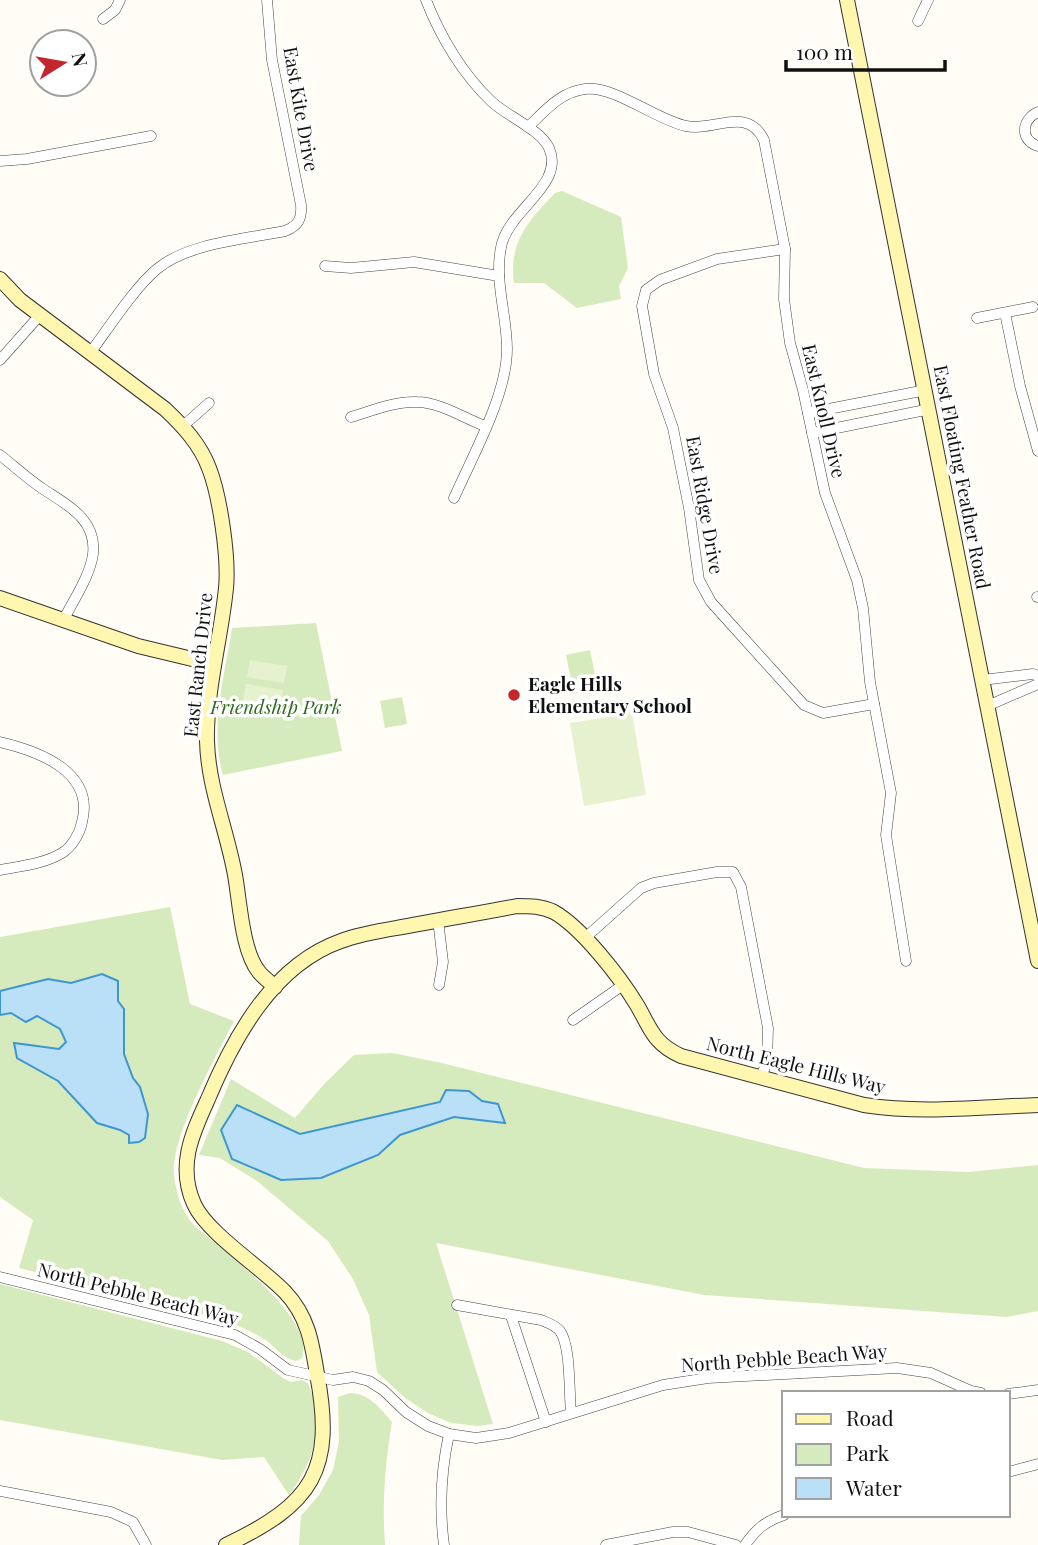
<svg xmlns="http://www.w3.org/2000/svg" width="1038" height="1545" viewBox="0 0 1038 1545" font-family="'Playfair Display',serif">
<style>
.green{fill:#d5ebbd}
.pitch{fill:#e6f2cf}
.water{fill:#b9e0f7;stroke:#3f96cf;stroke-width:2}
.lines{fill:none;stroke-linecap:round;stroke-linejoin:round}
.street-casing{stroke:#444;stroke-width:11}
.secondary-casing{stroke:#333;stroke-width:16}
.street{stroke:#fff;stroke-width:10}
.secondary{stroke:#fff6b0;stroke-width:14}
.poi-dot{fill:#c4262e;stroke:#fff;stroke-width:2.5}
.labels{text-anchor:middle;stroke-width:7;stroke-linejoin:round;paint-order:stroke}
.street-label{font-size:19px;fill:#111;stroke:#fff}
.poi-label{font-size:19px;font-weight:bold;fill:#111;stroke:#fff;text-anchor:start}
.park-label{font-size:19px;font-style:italic;fill:#2f6b1f;stroke:#fff}
</style>
<rect width="100%" height="100%" fill="#fffdf5"/>
<g class="green">
<path d="M562,191L621,217L628,268L619,286L621,299L577,308L544,283H514C508,243 529,220 555,193Z"/>
<path d="M316,623L342,751L223,775C209,727 225,675 232,628Z"/>
<path d="M590,650L598,690L574,694L566,655Z"/>
<path d="M402,697L407,724L385,728L380,701Z"/>
<path d="M170,907L190,1004L234,1021C216,1056 171,1137 174,1174C175,1188 180,1207 189,1219C193,1226 202,1231 208,1237C234,1260 315,1319 302,1358L296,1361C283,1359 275,1346 264,1339C251,1331 237,1325 223,1320L19,1268L33,1220L0,1197V937Z"/>
<path d="M392,1053L442,1063L864,1168L968,1172L1038,1165V1311L1007,1317L704,1295L436,1243L493,1424L478,1426L451,1423L428,1413L405,1398L377,1372L369,1315L353,1279L328,1241L257,1181L220,1158L199,1155L231,1079L295,1118L325,1083L354,1055Z"/>
<path d="M0,1284L222,1341L248,1352L283,1378L291,1382L302,1380L308,1383C325,1426 315,1459 289,1495L264,1457L222,1460L0,1420Z"/>
<path d="M350,1393C370,1394 380,1408 392,1422C385,1463 382,1503 385,1545H299L301,1516L319,1495L333,1470L339,1442L338,1397Z"/>
</g>
<g class="pitch">
<path d="M250,660L287,666L284,683L247,677Z"/>
<path d="M246,684L283,690L281,707L243,701Z"/>
<path d="M632,713L646,795L584,806L570,723Z"/>
</g>
<g class="water">
<path d="M102,974L118,981V1001L124,1009V1054L133,1078L140,1087L148,1114L145,1138L139,1142L129,1143V1135L120,1130L97,1123L58,1081L17,1058L14,1043L59,1049L66,1042L60,1029L37,1016L26,1022L11,1013L0,1015V991L48,979L71,983Z"/>
<path d="M446,1090L469,1091L482,1101L498,1104L505,1123L454,1117L400,1135L378,1155L321,1178L281,1180L232,1159L221,1130L237,1105L300,1134L440,1102Z"/>
</g>
<g class="lines">
<defs>
<g id="street">
<path d="M426,0C440,36 463,75 492,102C507,116 541,130 549,148C565,184 512,208 502,243C493,278 507,314 507,349C507,395 473,455 454,498"/>
<path d="M103,19L115,10L120,0"/>
<path d="M918,21L928,0"/>
<path d="M1038,112C1022,119 1019,140 1038,146"/>
<path d="M528,127C545,111 560,92 585,89C614,85 656,120 686,126C715,132 747,105 764,140L785,249L784,299L790,343L803,390L825,493L857,580L863,608L870,682L891,793L886,835L906,961"/>
<path d="M0,161L27,159L151,136"/>
<path d="M785,249L717,259L660,280L646,290L642,306L654,374L673,428L689,508L699,580L711,602L804,705L823,713L874,704"/>
<path d="M325,266L351,268L414,262L499,276"/>
<path d="M1005,313L1020,386L1038,451"/>
<path d="M977,318L1033,307"/>
<path d="M90,353C108,329 135,287 157,269C188,243 246,239 285,231C298,226 302,219 301,205L272,60L267,0"/>
<path d="M0,360L40,315"/>
<path d="M808,413L926,390"/>
<path d="M351,417C371,411 395,401 417,402C439,402 464,418 485,426"/>
<path d="M183,426L209,403"/>
<path d="M812,433L930,409"/>
<path d="M0,455C14,466 28,479 43,489C67,505 97,519 93,554C90,576 74,599 64,619"/>
<path d="M1037,597H1038"/>
<path d="M982,680L1033,674L1038,676"/>
<path d="M987,706L1038,684"/>
<path d="M0,742C39,751 95,772 82,822C80,833 72,847 62,853C44,864 21,866 0,870"/>
<path d="M438,920L443,962L439,985"/>
<path d="M585,938L641,888L654,883L717,872H733L741,887L768,1028L767,1060L761,1079"/>
<path d="M573,1020L623,985"/>
<path d="M0,1277L235,1335L260,1349L288,1370L333,1380L353,1377L369,1381L383,1390L406,1412L428,1426L449,1434L476,1438L509,1433L663,1385L708,1378L897,1368L931,1373L971,1391L981,1393"/>
<path d="M457,1305L541,1320C548,1323 555,1325 560,1331C571,1346 569,1394 571,1413"/>
<path d="M511,1316L546,1422"/>
<path d="M1008,1394L1038,1390"/>
<path d="M1008,1472L1038,1464"/>
<path d="M0,1491L111,1512L133,1522L146,1545"/>
<path d="M444,1545C439,1507 441,1471 449,1434"/>
<path d="M606,1545L673,1532H688L736,1545"/>
<path d="M745,1545C756,1529 766,1521 784,1515"/>
</g>
<g id="secondary">
<path d="M847,0L1038,961"/>
<path d="M0,279L20,300L165,409C183,426 200,444 209,468C220,496 229,558 226,588C221,639 206,689 207,741C208,787 227,830 235,875C240,903 242,951 259,972C264,978 270,982 275,987"/>
<path d="M0,598L138,646L213,664"/>
<path d="M226,1545C313,1504 335,1470 317,1374C312,1343 308,1316 285,1292C262,1268 207,1233 194,1204C177,1166 192,1134 208,1099C234,1037 273,965 341,941C362,933 385,930 408,926C444,919 481,913 517,906C530,906 542,906 554,912C582,928 620,977 637,1005C651,1029 653,1043 681,1056L864,1105C922,1114 980,1107 1038,1105"/>
</g>
</defs>
<use href="#street" class="street-casing"/>
<use href="#secondary" class="secondary-casing"/>
<use href="#street" class="street"/>
<use href="#secondary" class="secondary"/>
</g>
<circle class="poi-dot" cx="514" cy="695" r="7"/>
<g class="labels">
<g class="street-label">
<text transform="translate(301 109) rotate(80)" y="7">East Kite Drive</text>
<text transform="translate(824 411) rotate(77)" y="7">East Knoll Drive</text>
<text transform="translate(962 477) rotate(79)" y="7">East Floating Feather Road</text>
<text transform="translate(705 505) rotate(80)" y="7">East Ridge Drive</text>
<text transform="translate(198 665) rotate(-84)" y="7">East Ranch Drive</text>
<text transform="translate(796 1065) rotate(14)" y="7">North Eagle Hills Way</text>
<text transform="translate(138 1294) rotate(14)" y="7">North Pebble Beach Way</text>
<text transform="translate(784 1358) rotate(-4)" y="7">North Pebble Beach Way</text>
</g>
<g class="poi-label">
<text x="528" y="691">Eagle Hills<tspan x="528" dy="22">Elementary School</tspan></text>
</g>
<g class="park-label">
<text x="276" y="714">Friendship Park</text>
</g>
</g>
<rect x="782" y="1391" width="228" height="126" fill="#ffffff" stroke="#a0a0a0" stroke-width="2"/>
<rect x="796" y="1414" width="35" height="10" fill="#fff6b0" stroke="#a0a0a0" stroke-width="2"/>
<text x="846" y="1426" font-size="21" fill="#111111">Road</text>
<rect x="796" y="1444" width="35" height="21" fill="#d5ebbd" stroke="#a0a0a0" stroke-width="2"/>
<text x="846" y="1461" font-size="21" fill="#111111">Park</text>
<rect x="796" y="1478" width="35" height="21" fill="#b9e0f7" stroke="#a0a0a0" stroke-width="2"/>
<text x="846" y="1496" font-size="21" fill="#111111">Water</text>
<g transform="translate(63 63) rotate(79)"><circle r="33" fill="#ffffff" stroke="#a0a0a0" stroke-width="2"/>
<path d="M0-5L12 26L0 18L-12 26Z" fill="#c4262e"/>
<text y="-10" font-size="19" font-weight="bold" text-anchor="middle" fill="#111111">N</text>
</g>
<path d="M786 60v10h159v-10" fill="none" stroke="#111111" stroke-width="3.5"/>
<text x="796" y="60" font-size="21" fill="#111111" stroke="#ffffff" stroke-width="5" paint-order="stroke">100 m</text>
</svg>
